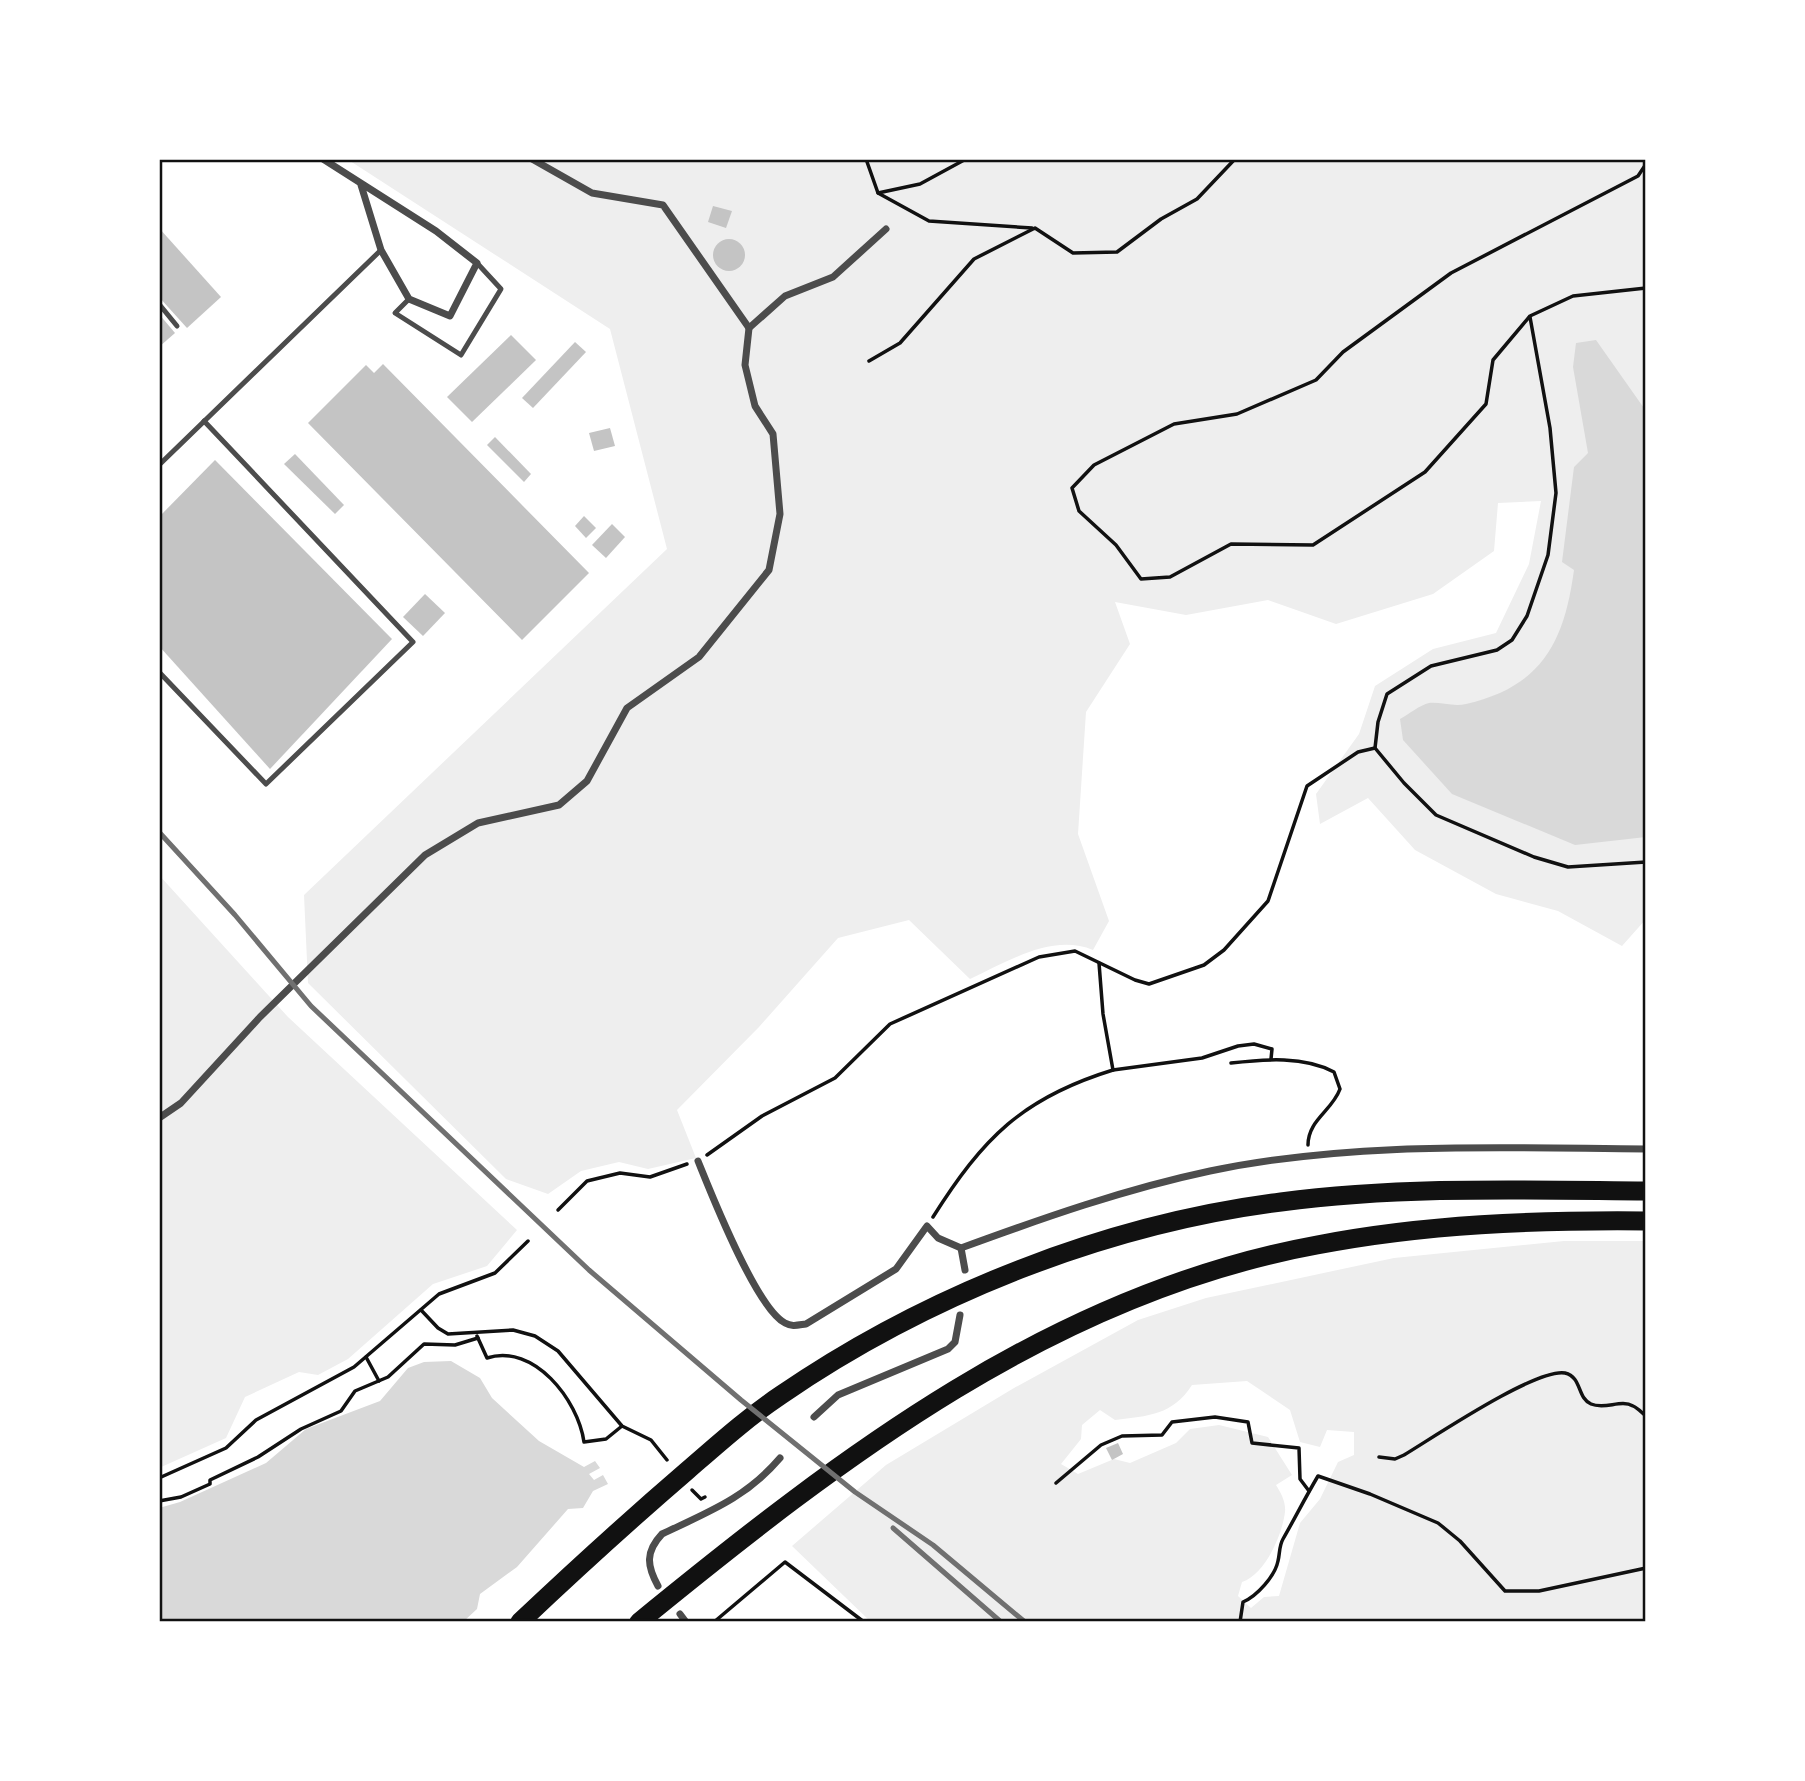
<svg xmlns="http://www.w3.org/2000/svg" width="1805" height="1781" viewBox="0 0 1805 1781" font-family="'Fira Sans',sans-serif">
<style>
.green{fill:#eee;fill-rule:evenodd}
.water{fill:#d9d9d9}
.building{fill:#c4c4c4}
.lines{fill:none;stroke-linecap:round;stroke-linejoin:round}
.path{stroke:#111;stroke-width:3.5}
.service{stroke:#4c4c4c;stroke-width:5}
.minor{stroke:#4c4c4c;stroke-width:7}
.motorway{stroke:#111;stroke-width:19}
.rail{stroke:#707070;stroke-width:5}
.neatline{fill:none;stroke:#111;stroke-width:2.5}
</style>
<rect width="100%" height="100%" fill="#fff"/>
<g class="green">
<path d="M347,159H1646V919L1622,946L1558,911L1496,894L1415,850L1368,798L1320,824L1316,794L1359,734L1375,686L1433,649L1496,633L1529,564L1541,501L1498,503L1494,551L1433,594L1336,624L1268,600L1186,615L1115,602L1130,644L1086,712L1078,834L1109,921L1093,950C1052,933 1007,962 970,979L909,920L838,938L759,1027L677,1110L696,1158L648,1169L619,1162L581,1171L548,1194L506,1179L308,983L304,895L667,549L610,329Z"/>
<path d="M159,875L288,1017L517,1230L487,1266L433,1284L348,1359L318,1375L299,1372L245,1397L226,1438L159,1468Z"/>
<path d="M1564,1241H1646V1622H871L792,1546L886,1465L1014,1388L1138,1320L1206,1298L1394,1258ZM1247,1381L1290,1410L1300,1442L1320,1447L1327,1430L1354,1432V1455L1338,1462L1320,1499L1300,1523L1279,1596L1264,1597L1251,1608L1238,1596L1242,1582C1265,1574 1282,1536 1285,1512C1286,1502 1281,1493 1276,1485L1292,1475L1268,1437L1219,1425L1190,1429L1176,1443L1130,1463L1114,1459L1078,1474L1061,1464L1081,1439L1082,1425L1100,1410L1115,1420C1148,1416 1173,1415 1192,1385Z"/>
</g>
<g class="water">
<path d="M1596,340L1646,411V837L1575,845L1452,794L1403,740L1400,719C1409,714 1420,705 1429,703C1441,702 1454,707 1466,704C1542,686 1564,643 1574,570L1562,562L1574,467L1588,453L1573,367L1576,343Z"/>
<path d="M451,1361L480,1378L492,1398L539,1441L584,1467L595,1461L600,1468L589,1474L594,1480L603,1475L608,1484L593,1491L583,1508L568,1509L517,1567L480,1594L477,1609L463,1622H159V1508L180,1502L266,1463L306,1429L380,1401L408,1368L424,1362Z"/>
</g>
<g class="building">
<path d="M713,206L732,211L726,228L708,222Z"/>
<path d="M159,228L221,297L187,328L159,297Z"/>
<circle cx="729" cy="255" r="16"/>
<path d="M159,314L175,333L159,347Z"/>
<path d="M511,335L536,360L472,422L447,397Z"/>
<path d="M575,342L586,352L533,408L522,398Z"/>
<path d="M383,364L589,573L522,640L308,423L366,365L374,373Z"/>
<path d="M610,428L615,446L594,451L589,433Z"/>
<path d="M495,437L531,474L524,482L487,445Z"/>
<path d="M295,454L344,505L335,514L284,464Z"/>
<path d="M215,460L392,639L270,769L159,646V517Z"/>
<path d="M584,516L596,528L586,538L575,526Z"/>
<path d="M612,524L625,537L606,558L592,545Z"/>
<path d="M425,594L445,613L423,636L403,617Z"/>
<path d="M1118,1443L1123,1454L1112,1460L1106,1448Z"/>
</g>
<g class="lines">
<g class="path">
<path d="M866,159L878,193L929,221L1032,228"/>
<path d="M1646,164L1638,176L1451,273L1343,352L1316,380L1237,414L1174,424L1094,465L1072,488L1079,511L1116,545L1141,579L1170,577L1231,544L1313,545L1425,472L1486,404L1493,360L1530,316L1573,296L1646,288"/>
<path d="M878,193L920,184L966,159"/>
<path d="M1530,317L1550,428L1556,493L1548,555L1527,616L1512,640L1497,650L1431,666L1387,694L1378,722L1375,748L1404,783L1436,815L1534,857L1568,867L1646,862"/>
<path d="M869,361L900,343L974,259L1035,228L1073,253L1117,252L1161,219L1197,199L1235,159"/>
<path d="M1099,963L1103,1014L1113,1070L1202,1058L1238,1046L1254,1044L1272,1049L1271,1059"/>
<path d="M1231,1063C1265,1059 1304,1056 1334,1072L1340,1089C1332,1111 1308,1120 1308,1145"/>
<path d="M707,1155L762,1116L835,1078L890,1024L1039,957L1075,951L1135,980L1149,984L1204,965L1224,950L1268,901L1307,786L1358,752L1375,748"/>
<path d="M558,1210L587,1181L620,1173L650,1177L687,1164"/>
<path d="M933,1217C983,1138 1022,1098 1113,1070"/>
<path d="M421,1310L438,1328L448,1334L513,1330L535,1336L558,1351L622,1426L651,1440L667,1460"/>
<path d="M477,1336L487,1358C534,1343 578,1400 584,1442L606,1439L622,1426"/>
<path d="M366,1357L379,1381"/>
<path d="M1379,1457L1395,1459L1404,1455C1434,1437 1536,1368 1565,1373C1582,1377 1577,1398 1591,1404C1605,1410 1621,1399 1633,1406C1638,1408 1642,1413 1646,1416"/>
<path d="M159,1478L226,1448L256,1420L354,1367L439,1294L495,1273L528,1241"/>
<path d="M1056,1483L1101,1445L1122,1436L1162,1435L1172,1422L1215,1417L1248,1422L1252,1443L1299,1448L1300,1479L1309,1491"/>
<path d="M692,1490L701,1499L705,1497"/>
<path d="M159,1501L181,1497L210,1484V1480L258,1457L301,1429L341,1411L355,1391L388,1377L424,1344L455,1345L478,1338"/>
<path d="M714,1622L785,1562L864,1622"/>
<path d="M1240,1622L1243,1602C1257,1596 1275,1576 1278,1561C1280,1553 1279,1546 1283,1539C1295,1518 1305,1498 1318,1476L1370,1494L1438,1523L1460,1541L1505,1591H1539L1646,1568"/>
</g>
<g class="service">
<path d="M409,299L395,313L461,355L501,289L477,263"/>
<path d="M159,304L177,326"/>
<path d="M159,465L381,250"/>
<path d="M159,672L266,784L413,642L204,421"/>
</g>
<g class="minor">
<path d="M323,159L436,231L477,263L450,316L409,299L381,250L361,185"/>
<path d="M749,328L785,296L833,277L886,229"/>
<path d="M159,1118L181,1103L260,1017L425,855L478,823L559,805L587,781L627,708L699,657L769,570L780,514L773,434L755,406L745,365L749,328L663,205L592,193L532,159"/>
<path d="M698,1161C711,1193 756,1308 785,1323C792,1327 798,1325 806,1324L896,1269L927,1226L938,1238L961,1248C1043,1218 1125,1189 1210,1171C1353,1141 1501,1148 1646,1149"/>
<path d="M961,1248L965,1270"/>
<path d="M814,1417L838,1395L948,1349L955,1342L960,1315"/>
<path d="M658,1586C647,1566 645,1552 662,1534C708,1512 746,1498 780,1458"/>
<path d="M680,1614L686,1622"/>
</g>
<g class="motorway">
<path d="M520,1622C575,1570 631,1519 688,1470C718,1444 748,1417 781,1395C927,1295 1106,1224 1281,1202C1402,1186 1525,1190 1646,1191"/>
<path d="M639,1622C841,1457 1054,1293 1317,1245C1426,1224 1535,1220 1646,1221"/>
</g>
<g class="rail">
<path d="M159,832L235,915L311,1006L589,1270L741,1400L855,1492L933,1545L1025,1622"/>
<path d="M893,1528L1001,1622"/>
</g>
</g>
<rect width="1805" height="1781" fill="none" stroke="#ffffff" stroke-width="322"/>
<rect x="161" y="161" width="1483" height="1459" class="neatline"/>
</svg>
